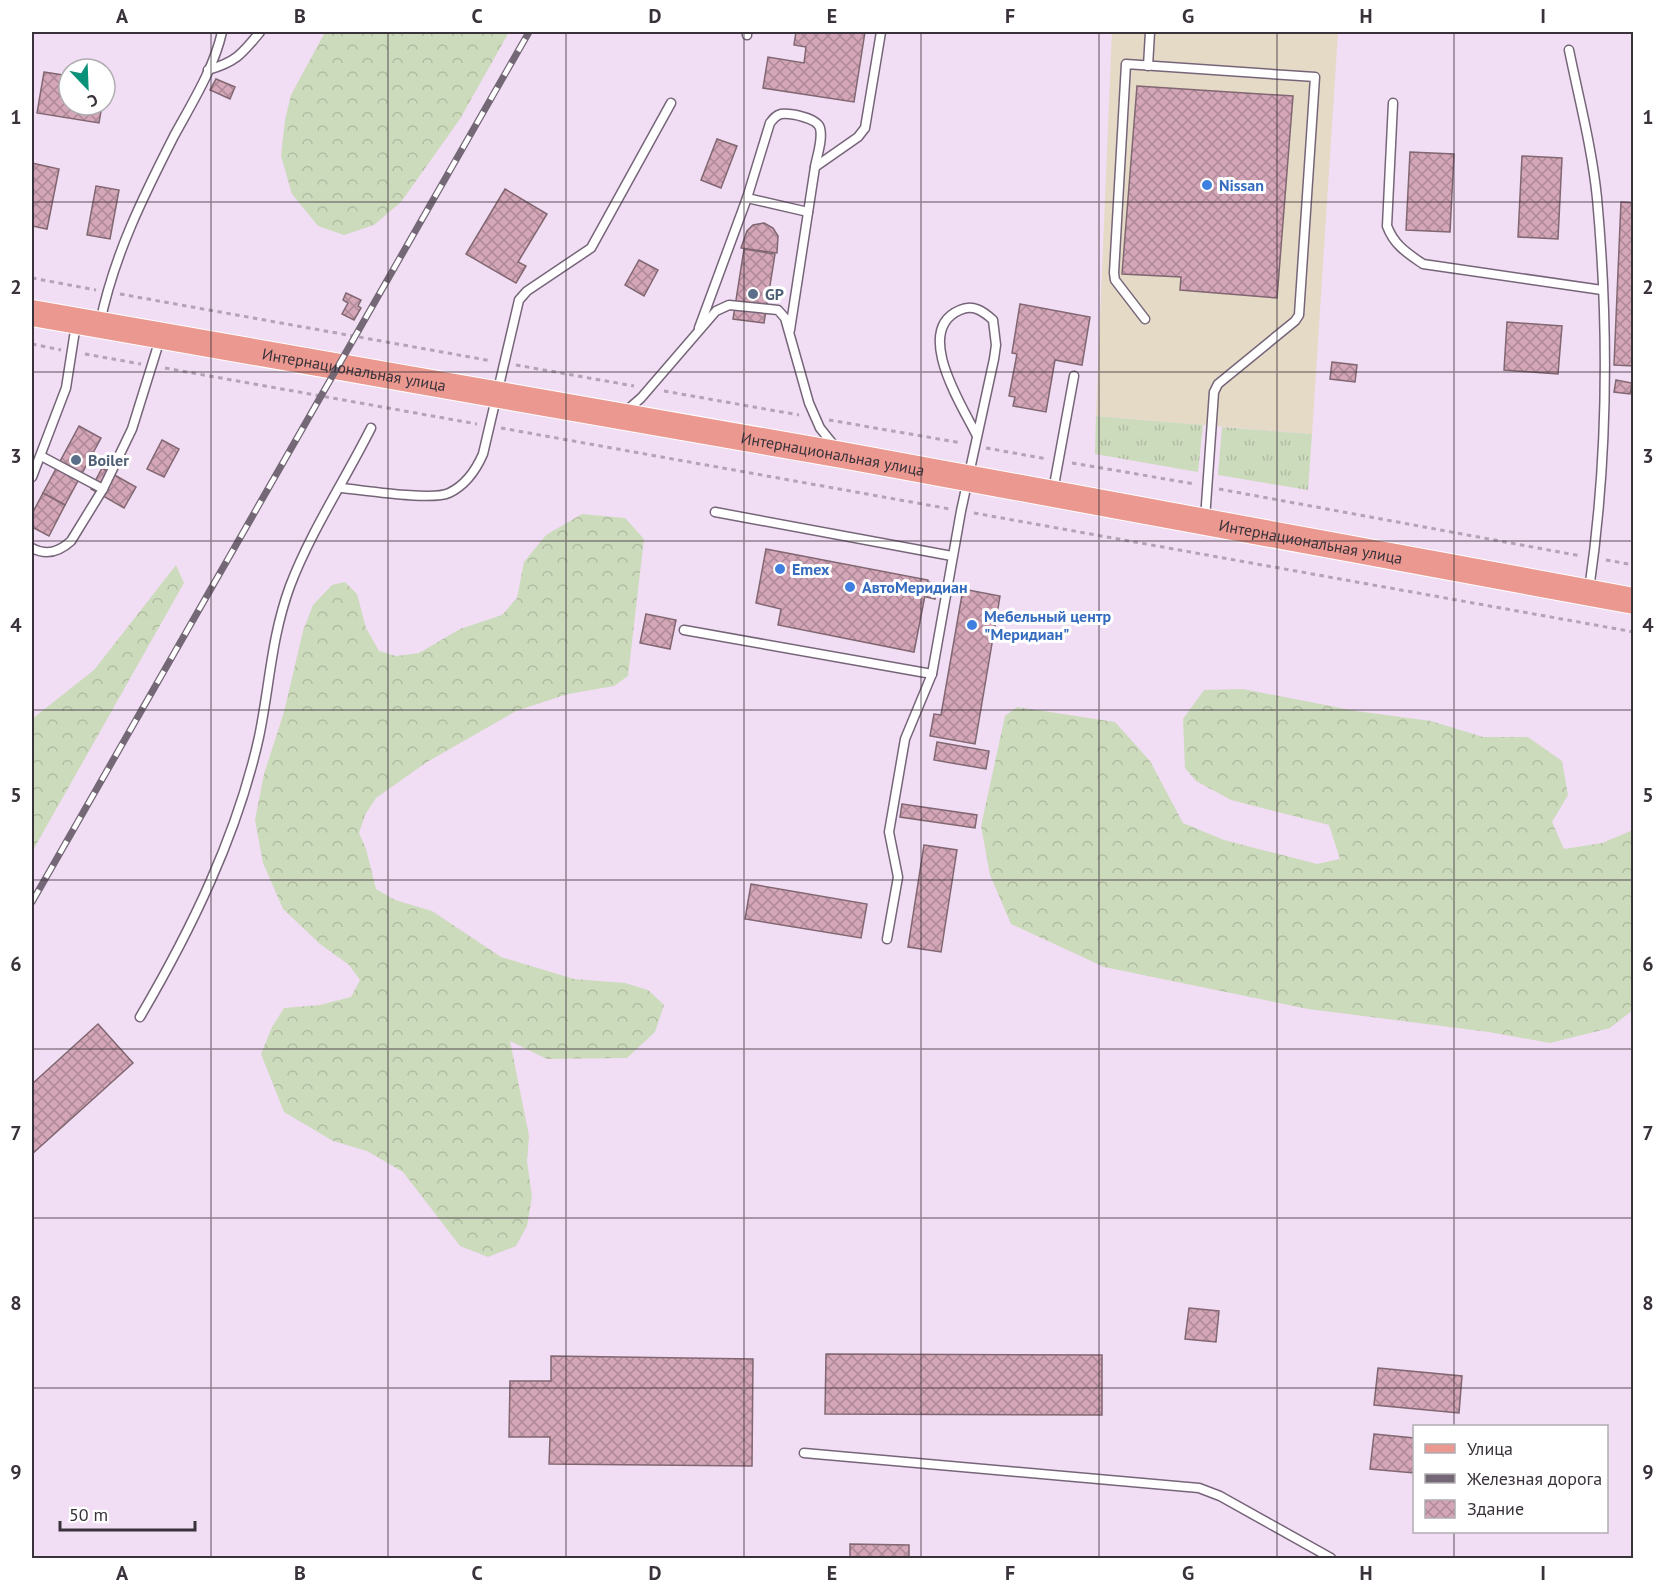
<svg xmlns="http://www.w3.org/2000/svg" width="1665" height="1590" viewBox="0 0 1665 1590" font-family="'PT Sans',sans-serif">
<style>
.commercial{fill:#e4dac5}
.grass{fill:url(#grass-tufts)}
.forest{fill:url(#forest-crowns)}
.building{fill:url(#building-cross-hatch);stroke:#816771;stroke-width:1.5}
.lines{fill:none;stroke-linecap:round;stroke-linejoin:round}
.service-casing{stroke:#766579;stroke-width:11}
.primary-casing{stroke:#fff;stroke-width:28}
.path{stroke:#b3a3b6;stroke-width:3;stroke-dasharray:4.5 4.5;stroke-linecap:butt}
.service{stroke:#fff;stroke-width:8}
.primary{stroke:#eb9990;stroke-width:26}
.rail-casing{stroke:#746876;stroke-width:7}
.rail{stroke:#fff;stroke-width:4.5;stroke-dasharray:14;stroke-linecap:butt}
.grid{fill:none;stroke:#3a323b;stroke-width:1.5;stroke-opacity:0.55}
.shop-dot{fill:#3f7fe0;stroke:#fff;stroke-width:2}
.service-dot{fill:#5c6f8a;stroke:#fff;stroke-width:2}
.labels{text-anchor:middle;stroke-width:6;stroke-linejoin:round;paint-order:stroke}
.shop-label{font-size:16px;font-weight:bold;fill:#366cbe;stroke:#fff;text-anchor:start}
.service-label{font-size:16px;font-weight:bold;fill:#4e5e75;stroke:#fff;text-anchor:start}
.street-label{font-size:16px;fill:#3a323b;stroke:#fff}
.neatline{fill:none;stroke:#3a323b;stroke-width:2}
.grid-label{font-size:20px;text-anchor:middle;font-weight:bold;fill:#3a323b}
</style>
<defs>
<pattern id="grass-tufts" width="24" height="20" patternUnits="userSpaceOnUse" patternTransform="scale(1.5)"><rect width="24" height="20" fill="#cddbbd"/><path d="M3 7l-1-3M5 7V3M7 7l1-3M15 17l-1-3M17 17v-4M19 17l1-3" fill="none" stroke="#b1bca3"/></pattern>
<pattern id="forest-crowns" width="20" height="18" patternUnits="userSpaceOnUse" patternTransform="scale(1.5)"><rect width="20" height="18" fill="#cddbbd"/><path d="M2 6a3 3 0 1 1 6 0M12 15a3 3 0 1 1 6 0" fill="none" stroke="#b1bca3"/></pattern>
<pattern id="building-cross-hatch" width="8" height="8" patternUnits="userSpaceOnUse" patternTransform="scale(1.5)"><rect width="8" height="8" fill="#d4a6b8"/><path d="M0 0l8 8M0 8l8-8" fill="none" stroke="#ad8897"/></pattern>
</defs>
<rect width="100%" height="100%" fill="#f1ddf4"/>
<path class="commercial" d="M1112,32H1338L1312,434L1096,416Z"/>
<g class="grass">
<path d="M1096,416L1203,425L1198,472L1095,454Z"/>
<path d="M1222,427L1312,434L1308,490L1218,475Z"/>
</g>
<g class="forest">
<path d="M325,32H509L460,119L401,202L374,225L344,235L318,226L292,194L281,156L285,120L291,95Z"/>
<path d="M582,514L625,518L644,539L628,676L614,686L568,694L516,711L427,762L376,798L365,815L359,833L366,849L376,889L395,900L432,911L501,957L574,979L625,983L648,990L664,1005L655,1032L627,1058L547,1059L510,1041L529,1136L527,1161L532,1197L527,1226L516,1246L488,1257L460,1246L403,1172L367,1151L333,1141L284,1112L261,1054L272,1027L284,1008L320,1005L351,997L360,980L349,965L320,944L283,909L263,863L255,820L264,774L284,712L303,631L313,605L332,585L345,582L357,594L366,628L379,651L396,656L419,653L460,629L502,615L517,598L524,562L546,535Z"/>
<path d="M176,565L184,583L32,852V719L94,670Z"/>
<path d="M1243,689L1356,711L1431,721L1483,737H1528L1562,761L1568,795L1552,822L1564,849L1602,843L1633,830V1010L1610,1028L1550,1043L1489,1032L1308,1009L1104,967L1011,924L990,875L981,826L1005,716L1017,707L1115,722L1150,761L1183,823L1224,840L1317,864L1340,859L1329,825L1231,800L1196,781L1185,768L1183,719L1204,690Z"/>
</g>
<g class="building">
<path d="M796,32H865L854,102L763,88L768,57L804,63L806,47L794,45Z"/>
<path d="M44,72L69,76V105H102L99,123L37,113Z"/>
<path d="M216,79L235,87L230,99L210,90Z"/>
<path d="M1137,86L1293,96L1277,298L1180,290L1181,277L1122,274Z"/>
<path d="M717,139L737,146L721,188L701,180Z"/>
<path d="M1410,152L1454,154L1450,232L1406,230Z"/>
<path d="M1522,156L1562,158L1558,239L1518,237Z"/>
<path d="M32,163L59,169L47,229L32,226Z"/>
<path d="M96,186L119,190L110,239L87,235Z"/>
<path d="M505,189L547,214L518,262L526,266L516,283L466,254Z"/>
<path d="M1621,202L1634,203V366L1614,365Z"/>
<path d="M764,223L773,228L778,236L777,253L741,248L747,231L753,225Z"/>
<path d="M744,249L775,254L764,323L733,319Z"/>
<path d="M639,260L658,270L644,296L625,285Z"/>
<path d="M346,293L361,300L358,306L361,308L354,320L342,314L348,303L343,300Z"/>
<path d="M1020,304L1090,317L1082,365L1055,360L1046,412L1013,406L1015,397L1009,396L1017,354L1012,353Z"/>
<path d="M1507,322L1562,326L1558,374L1504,370Z"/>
<path d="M1332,362L1357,365L1355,382L1330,379Z"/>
<path d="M1616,380L1632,383L1630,394L1614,392Z"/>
<path d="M79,426L101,438L65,505L43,493Z"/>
<path d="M162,440L179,449L164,477L147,469Z"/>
<path d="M102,468L136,487L124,508L91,489Z"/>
<path d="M43,493L65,505L49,536L32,527V514Z"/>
<path d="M766,549L928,580L914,652L778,625L781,609L756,603Z"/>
<path d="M928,582L938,584L935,599L926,597Z"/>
<path d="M963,589L1000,596L975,744L930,736L934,714L941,715Z"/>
<path d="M646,614L676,620L670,649L640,643Z"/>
<path d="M937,742L989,751L986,769L934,760Z"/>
<path d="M902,804L977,815L975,828L900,817Z"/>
<path d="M924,845L957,850L941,952L908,947Z"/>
<path d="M751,884L867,904L861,938L745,919Z"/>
<path d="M98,1024L133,1063L32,1154V1084Z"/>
<path d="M1189,1308L1219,1311L1216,1342L1185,1339Z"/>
<path d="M826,1354L1102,1355V1415L825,1414Z"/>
<path d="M551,1356L753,1359L752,1466L549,1464L550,1437H509L510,1381H551Z"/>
<path d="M1378,1368L1462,1376L1459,1413L1374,1405Z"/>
<path d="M1374,1434L1414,1438V1473L1370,1469Z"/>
<path d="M850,1544L909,1545V1558H850Z"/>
</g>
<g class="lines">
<defs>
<g id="service">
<path d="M747,35V32"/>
<path d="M1569,50C1579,99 1592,148 1597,198C1609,328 1608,460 1589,590"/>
<path d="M1148,66L1150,32"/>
<path d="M208,70C236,62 242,54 260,32"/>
<path d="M1393,103L1387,226C1394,245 1407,253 1423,264L1602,290"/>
<path d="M747,198L808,212"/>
<path d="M1145,319L1115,280L1114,273L1126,64L1315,77L1299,315L1295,321L1218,384L1214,392L1205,519"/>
<path d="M100,323C114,255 143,197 174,136C192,103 214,68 222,32"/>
<path d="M699,328L747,198L770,123C773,119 776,115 781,114C791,113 817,118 820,128C823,140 817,155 815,167"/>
<path d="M790,330L815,167L858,137L865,128L881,32"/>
<path d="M626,411L641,398L716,311L729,305L778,310L785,318L809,403L820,428L836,448"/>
<path d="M41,456L103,489L132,429L160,339"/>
<path d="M32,477L66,388L76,324"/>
<path d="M341,488C363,490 432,501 449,493C466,485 476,470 483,454L519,300L527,291L591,248L671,103"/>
<path d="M1053,491L1074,376"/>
<path d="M715,512L952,556"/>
<path d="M32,548C47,556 59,552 71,541L103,489"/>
<path d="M684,630L932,674"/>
<path d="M887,939L898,877L889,832L905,739L932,674L961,511L994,359L996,345L993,320C983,311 973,304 960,310C912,330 963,407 977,436"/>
<path d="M140,1017C191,930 237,836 259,737C270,684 271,638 290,586C311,531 345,480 371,428"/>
<path d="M804,1453L1199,1488L1220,1496L1331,1558"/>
</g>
<g id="primary">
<path id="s1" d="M32,313L842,455L1634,601"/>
</g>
</defs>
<use href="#service" class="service-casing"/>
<use href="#primary" class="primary-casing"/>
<g class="path">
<path d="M32,278L96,290"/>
<path d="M120,294L492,361"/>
<path d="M32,344L61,350"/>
<path d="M85,354L141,364"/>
<path d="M516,365L634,386"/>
<path d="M165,368L477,424"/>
<path d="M664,391L799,415"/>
<path d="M829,420L962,443"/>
<path d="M501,428L950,509"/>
<path d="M986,448L1047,459"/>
<path d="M1072,463L1195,484"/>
<path d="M1219,489L1581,556"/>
<path d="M974,513L1634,632"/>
<path d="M1606,560L1634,565"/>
</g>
<use href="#service" class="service"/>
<use href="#primary" class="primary"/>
<defs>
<path id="rail" d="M32,902L529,32"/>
</defs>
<use href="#rail" class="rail-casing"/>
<use href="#rail" class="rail"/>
</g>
<path class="grid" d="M211,32V1558M388,32V1558M566,32V1558M744,32V1558M921,32V1558M1099,32V1558M1277,32V1558M1454,32V1426M32,202H1634M32,372H1634M32,541H1634M32,710H1634M32,880H1634M32,1049H1634M32,1218H1634M32,1388H1634M1454,1532V1558"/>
<g class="shop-dot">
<circle cx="1207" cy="185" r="6"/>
<circle cx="780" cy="569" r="6"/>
<circle cx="850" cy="587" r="6"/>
<circle cx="972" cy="625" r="6"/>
</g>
<g class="service-dot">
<circle cx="753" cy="294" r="6"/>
<circle cx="76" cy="460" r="6"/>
</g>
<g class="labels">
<g class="shop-label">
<text x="1219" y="191">Nissan</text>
<text x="792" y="575">Emex</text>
<text x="862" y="593">АвтоМеридиан</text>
<text x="984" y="622">Мебельный центр<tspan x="984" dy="18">"Меридиан"</tspan></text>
</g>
<g class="service-label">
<text x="765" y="300">GP</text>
<text x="88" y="466">Boiler</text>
</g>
<g class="street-label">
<text dy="6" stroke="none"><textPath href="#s1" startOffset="327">Интернациональная улица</textPath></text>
<text dy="6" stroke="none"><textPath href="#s1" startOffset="813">Интернациональная улица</textPath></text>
<text dy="6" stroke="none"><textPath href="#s1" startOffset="1299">Интернациональная улица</textPath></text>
</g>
</g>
<rect width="1665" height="1590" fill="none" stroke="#ffffff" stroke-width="66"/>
<rect x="1413" y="1425" width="195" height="108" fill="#ffffff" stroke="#b0adb1" stroke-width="1.5"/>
<rect x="1425" y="1444" width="30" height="9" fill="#eb9990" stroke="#b0adb1" stroke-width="1.5"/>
<text x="1467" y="1455" font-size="18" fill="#3a323b">Улица</text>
<rect x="1425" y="1474" width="30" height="9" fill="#746876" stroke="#b0adb1" stroke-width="1.5"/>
<text x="1467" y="1485" font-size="18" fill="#3a323b">Железная дорога</text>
<rect x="1425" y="1500" width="30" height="18" fill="url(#building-cross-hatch)" stroke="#b0adb1" stroke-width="1.5"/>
<text x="1467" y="1515" font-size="18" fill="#3a323b">Здание</text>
<g transform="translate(87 87) rotate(157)"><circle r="28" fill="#ffffff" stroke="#b0adb1" stroke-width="1.5"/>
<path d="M0-4.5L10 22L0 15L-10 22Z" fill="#0a917a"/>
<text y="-9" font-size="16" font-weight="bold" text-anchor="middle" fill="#3a323b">С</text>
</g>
<path d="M60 1521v9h135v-9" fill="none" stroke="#3a323b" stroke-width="3"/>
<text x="69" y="1521" font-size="18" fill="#3a323b" stroke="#ffffff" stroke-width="4.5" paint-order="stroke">50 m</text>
<rect x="33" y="33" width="1599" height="1524" class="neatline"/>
<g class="grid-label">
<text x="122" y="23">A</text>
<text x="300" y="23">B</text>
<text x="477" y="23">C</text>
<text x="655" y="23">D</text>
<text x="832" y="23">E</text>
<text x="1010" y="23">F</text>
<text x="1188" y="23">G</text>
<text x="1366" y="23">H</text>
<text x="1543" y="23">I</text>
<text x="16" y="124">1</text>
<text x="1648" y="124">1</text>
<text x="16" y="294">2</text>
<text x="1648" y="294">2</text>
<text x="16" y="463">3</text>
<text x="1648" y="463">3</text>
<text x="16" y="632">4</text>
<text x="1648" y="632">4</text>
<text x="16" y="802">5</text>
<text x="1648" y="802">5</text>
<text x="16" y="971">6</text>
<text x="1648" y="971">6</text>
<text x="16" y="1140">7</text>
<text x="1648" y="1140">7</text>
<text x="16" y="1310">8</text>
<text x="1648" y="1310">8</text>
<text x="16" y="1479">9</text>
<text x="1648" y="1479">9</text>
<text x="122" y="1580">A</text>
<text x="300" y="1580">B</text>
<text x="477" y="1580">C</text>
<text x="655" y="1580">D</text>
<text x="832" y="1580">E</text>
<text x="1010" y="1580">F</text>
<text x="1188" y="1580">G</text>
<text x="1366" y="1580">H</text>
<text x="1543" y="1580">I</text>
</g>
</svg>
